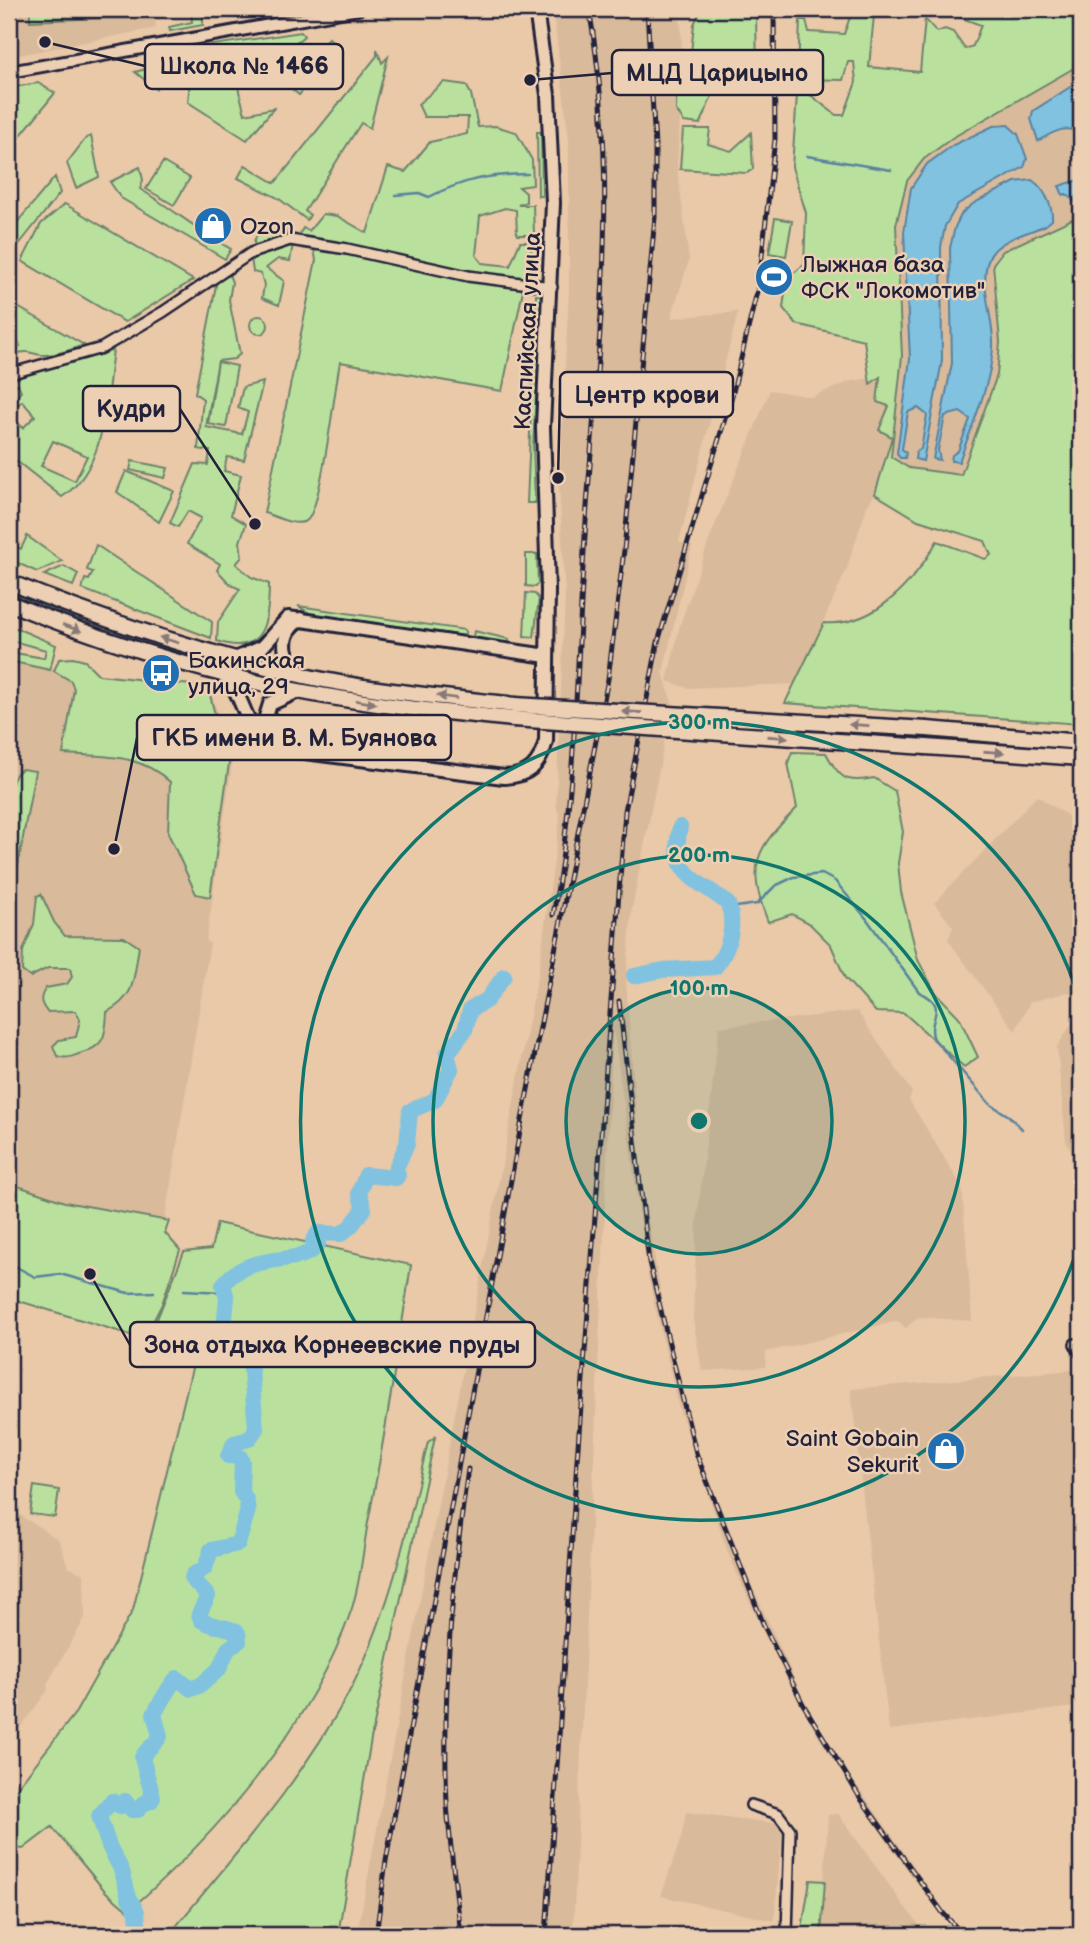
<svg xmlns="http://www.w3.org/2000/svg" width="1090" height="1944" viewBox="0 0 1090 1944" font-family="'Balsamiq Sans',sans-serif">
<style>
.built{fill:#d9ba9b}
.green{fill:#b9e19d;stroke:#6e826c;stroke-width:2;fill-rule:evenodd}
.water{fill:#80c2e0;stroke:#5a829e;stroke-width:2}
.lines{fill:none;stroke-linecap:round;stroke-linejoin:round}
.stream{stroke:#5a829e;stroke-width:2.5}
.river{stroke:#80c2e0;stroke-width:16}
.minor-casing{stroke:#22223b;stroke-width:14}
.tertiary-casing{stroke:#22223b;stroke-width:16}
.secondary-casing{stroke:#22223b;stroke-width:18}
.primary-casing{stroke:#22223b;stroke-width:19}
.minor{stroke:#edd0b3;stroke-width:9}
.tertiary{stroke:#edd0b3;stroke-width:10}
.secondary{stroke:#edd0b3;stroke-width:12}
.primary{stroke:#edd0b3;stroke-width:14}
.rail-casing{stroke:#22223b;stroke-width:5}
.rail{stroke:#edd0b3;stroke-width:2.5;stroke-dasharray:8;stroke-linecap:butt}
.primary-bridge-casing{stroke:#22223b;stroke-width:19;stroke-linecap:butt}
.primary-bridge{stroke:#edd0b3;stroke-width:14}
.oneway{fill:#887977}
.ring{fill:none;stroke:#0f766e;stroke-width:3.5}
.labels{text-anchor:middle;stroke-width:5;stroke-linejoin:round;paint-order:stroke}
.poi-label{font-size:23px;fill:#22223b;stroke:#edd0b3;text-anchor:start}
.street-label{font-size:23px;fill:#22223b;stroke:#edd0b3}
.centre{fill:#0f766e;stroke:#edd0b3;stroke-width:3.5}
.ring-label{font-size:21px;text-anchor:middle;font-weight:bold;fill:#0f766e;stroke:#edd0b3;stroke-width:5;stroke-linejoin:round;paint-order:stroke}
.leader{fill:none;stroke:#22223b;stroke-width:2.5}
.callout-dot{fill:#22223b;stroke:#edd0b3;stroke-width:2.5}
.callout{fill:#edd0b3;stroke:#22223b;stroke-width:2.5}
.callout-label{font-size:24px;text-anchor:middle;font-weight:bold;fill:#22223b}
</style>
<rect width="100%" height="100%" fill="#e9c9a8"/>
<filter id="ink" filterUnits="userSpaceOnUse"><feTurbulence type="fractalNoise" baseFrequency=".0143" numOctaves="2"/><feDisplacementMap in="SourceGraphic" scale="14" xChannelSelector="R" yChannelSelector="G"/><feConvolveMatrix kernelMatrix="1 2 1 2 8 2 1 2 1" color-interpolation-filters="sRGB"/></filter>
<g filter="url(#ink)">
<g class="built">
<path d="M9,9H154L156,28L9,57Z"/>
<path d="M553,9H680L683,76L677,165L689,260L671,318L738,312L679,542L692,546L663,672L672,703L632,908L626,983L641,1176L667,1330L703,1466L735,1549L805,1702L842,1764L945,1911L967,1935H959L941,1915L888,1843L819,1738L765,1636L728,1553L679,1408L649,1281L613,1028L573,1935H357L539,968L560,818L556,805L565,596L559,484L569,292V140Z"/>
<path d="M1081,64V215L997,255L992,274L1000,342L997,375L961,475L909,468L898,463L891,457L902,356L896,225L907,181L924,159L952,138Z"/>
<path d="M880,377L889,405L880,429L892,436L875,494L867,506L846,571L795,684L688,688L667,681L680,625L711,535L770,390L812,397L851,381Z"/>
<path d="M9,655L59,669L191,684L211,693L233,756L206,942L210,943L165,1219L65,1202L9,1183Z"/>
<path d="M1037,796L1081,824V1000L1068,992L1030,1002L1015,1031L948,940L953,927L934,903Z"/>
<path d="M1081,1009V1170L1066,1141L1057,1047Z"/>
<path d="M857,1011L912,1092L909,1100L962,1187L972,1321L918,1317L906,1328L898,1321L766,1352L765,1367L702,1371L693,1319L697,1220L719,1027Z"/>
<path d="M1073,1370L1081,1441V1706L889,1730L851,1389Z"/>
<path d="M9,1508L59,1540L68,1567L84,1574L85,1618L47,1684L48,1690L9,1743Z"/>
<path d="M686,1812L783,1824L774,1921L661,1896L681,1838Z"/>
<path d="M838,1814L907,1910L928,1935H821L828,1815Z"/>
</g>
<g class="green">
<path d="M30,9H101L102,18L30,21Z"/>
<path d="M191,9H203V25L170,31L169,27L192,22Z"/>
<path d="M756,9L757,84L715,91C707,102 707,113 700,124L684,122L676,110L677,73L690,63L694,24L701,10Z"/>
<path d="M853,9H890L888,15H874L869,67L920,72L925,19L937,32L945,29L953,32L965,49L973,46L981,25L937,9H1081V64L952,138L924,159L907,181L896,225L902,356L891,457L909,468L961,475L997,375L1000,342L993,264L1003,251L1081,215V724L785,703L824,623C875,627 914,582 937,541L985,559L991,555L985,541L918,520L875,494L892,437L879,430L889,406L877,402L880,377L870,384L864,340L796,324L783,308L787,278L804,265L806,213L792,167L797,95L804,90L836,115H844L856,82L854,62H848L843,80L802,79L798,73L800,20H806L809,32L844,34Z"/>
<path d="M301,32L304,36C282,57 257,49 230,57L245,114L274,108L247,140L188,102L193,48Z"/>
<path d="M329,38L340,47L325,64L314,55Z"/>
<path d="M377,49L382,63L388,57C382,80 376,104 370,128L361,123L305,211L310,215L307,220L278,198L238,178L245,165L275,183L377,56Z"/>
<path d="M161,65L156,89L135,72Z"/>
<path d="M304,65L316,75L299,95L287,85Z"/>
<path d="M444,82L466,85L471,94L478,127L495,126L516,132L532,160L533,185L519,187L526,193V202L518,205H533L534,235H517L516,210L505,208L480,216L476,255L482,263L510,266L520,242H533L502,391L340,362C335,386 321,514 306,521C293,527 277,516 264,513L316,260L312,239L298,237L303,228L309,231L323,214L337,216L367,233L388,167L405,172L430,142L467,134L468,117H424L418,104Z"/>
<path d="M38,83L55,93L9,150V88Z"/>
<path d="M683,129H710L708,144L731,151L751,133L753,169L747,173L680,169Z"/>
<path d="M537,132H541L542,196H538Z"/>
<path d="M91,136L99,177L76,188L67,163L86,138Z"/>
<path d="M163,162L190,178L174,205L146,189Z"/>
<path d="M140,167L143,180L140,189C171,208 199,231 231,249L225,259L121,198L110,182Z"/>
<path d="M55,177L60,193L9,257V232Z"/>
<path d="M65,204L193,280L125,322L22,261L41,224Z"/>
<path d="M775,218L792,221L786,256L769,253Z"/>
<path d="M262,226L274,234L279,227L286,232L281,240L255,249L254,241Z"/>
<path d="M293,244L290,261L278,259L266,268L284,281L279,305L262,298L264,285L261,274L253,272L251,258Z"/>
<path d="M229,275L232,282L229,300L240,354L234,359L218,361L206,427L242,434L248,412L238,408L243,387L263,382L244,460L227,457L224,471L241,475L231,515L246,524L240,542L242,557L236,564L251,577L269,584C269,623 263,657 217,641L218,622L240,589L231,585L217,570L220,564L187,544L201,518L188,511L178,527L170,523L195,464L208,465L210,451L198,449L203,399L195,393L217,280Z"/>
<path d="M536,295H542L533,446L535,503H527Z"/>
<path d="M9,301L16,306L84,345C71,349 56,356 42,355C27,353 32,350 13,354L10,351L20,346L13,325L9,323Z"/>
<circle cx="259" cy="325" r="9"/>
<path d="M113,350C106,398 107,468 62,497L9,455V410L21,391L18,384L9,386V378ZM22,401L35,416L23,428L9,413ZM53,441L87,456L75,481L41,466Z"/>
<path d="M218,362L237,366L226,427L208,424Z"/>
<path d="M132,461L168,468L165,478L130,470Z"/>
<path d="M126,471L174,491L159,522L117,492Z"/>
<path d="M27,536L62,561L37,572L9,559V543L21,549Z"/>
<path d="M96,545L212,622L211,638L82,589L85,579L89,580L93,572L87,570Z"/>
<path d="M526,554H537L538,583L535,587L526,586Z"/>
<path d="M64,566L78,574L73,586L44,575Z"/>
<path d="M9,592L100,628L222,665L221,669L99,631L9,597Z"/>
<path d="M526,593L535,594L539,599L534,637L524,636Z"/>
<path d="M298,606L465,630V636L313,615Z"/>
<path d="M9,625L56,645L50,670L9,661V652L44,658L46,650L9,640Z"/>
<path d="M474,631L509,639L508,644L473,637Z"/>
<path d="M73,658L85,661L99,675L191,685L210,695L223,747L230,756L210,897L196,894L168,833L170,782C139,753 104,757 63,754L74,689L71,681L54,671L59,659Z"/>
<path d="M792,752L826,753C840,778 844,784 874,778L895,791L903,832L898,863L901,892L918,960L935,992L959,1017L978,1057L964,1067L904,1013L876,1012L845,978L831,945L809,923L792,914L768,922C746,865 755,849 797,808L788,763Z"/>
<path d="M22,769L35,771L17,871L14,873L9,872C9,849 1,780 22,769Z"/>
<path d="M41,894L54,922L65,936L124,937L139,947C133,978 137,996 107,1012C106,1037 104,1047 79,1054C70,1057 66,1059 57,1056L53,1046L59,1040L76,1037L80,1020L76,1011L47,1012C40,1003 39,998 46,988L67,984L72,977L70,968H48L30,977L22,971L23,951L34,924L37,896Z"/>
<path d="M9,1183L65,1202L169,1221L165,1233L180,1250L162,1304L144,1339L9,1298Z"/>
<path d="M217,1223L411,1265C398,1349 386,1433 369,1517C363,1547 361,1582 351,1611C313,1723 217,1835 128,1911L105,1891L52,1827L23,1849L9,1847V1798L76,1712L133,1610L196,1352L153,1336V1329L184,1252L211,1249Z"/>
<path d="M435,1437L371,1739L338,1935H169C234,1855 297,1787 347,1696C389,1618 408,1527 428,1442Z"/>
<path d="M34,1486L59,1490L55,1517L30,1514Z"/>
<path d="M810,1880L825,1881L821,1935H801Z"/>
</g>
<g class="water">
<path d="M1081,80V134C1066,123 1052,133 1038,141L1031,119L1033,111Z"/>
<path d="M1008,125L1018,134L1027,159L1024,167L958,204L945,226L941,247L942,361L923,461L915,459L916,452L921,449L927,415L918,408L908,412L902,449L906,453L905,458H900L897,453L910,359L904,232L911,188L927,164L953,145L993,126Z"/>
<path d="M1081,179V202L1076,203L1066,194L1063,195L1059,186Z"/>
<path d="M1032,180C1044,188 1053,206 1052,220L1046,225C1029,233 999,239 990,256C977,283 995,319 993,348C990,387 972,425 959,462L951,461L952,455L958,451L970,419L960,412L945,416L938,450L940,460L933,459L952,363L950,248L955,227L962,213L974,203L1015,182Z"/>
</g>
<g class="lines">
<g class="stream">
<path d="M807,156L891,170"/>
<path d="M395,195L419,193L429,197C465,179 488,175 528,174"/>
<path d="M730,908L757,904L775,886L794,877L822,874L835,881L866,918L919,992C952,1006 925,1019 934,1039L990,1104L1009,1116L1022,1129"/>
<path d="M9,1263L35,1277L60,1274L128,1293L154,1292"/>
<path d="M184,1290L223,1292"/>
</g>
<g class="river">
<path d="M634,976L663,970L715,967C729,951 736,924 728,904C698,878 669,877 680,827"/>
<path d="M139,1935L137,1912L129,1898L122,1871L109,1846L99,1816L112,1801L120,1806L125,1801L132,1810H138L144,1803L151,1801L153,1797L142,1758C146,1748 155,1746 160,1736L154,1714C158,1707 171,1683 177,1678L191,1689L201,1685L219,1669L228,1649L239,1641L238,1633C227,1625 213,1628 201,1620L199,1614L208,1596L192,1579L193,1575L205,1568L211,1550L238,1544L248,1510L246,1499L241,1492L242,1461L240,1457L228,1456L234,1443L249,1439L256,1429L250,1359L240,1346L223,1337L227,1298L223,1285C249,1249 305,1268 318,1244L313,1241L318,1233L341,1234L351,1226L364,1209L359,1192L366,1175L396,1178L398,1175L396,1168L407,1144L410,1111L435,1100L451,1069L447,1054L465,1030L470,1010L487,1000L504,976"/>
</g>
<defs>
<g id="minor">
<path d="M9,374L102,348L163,312L251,253L290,240L347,249L468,276L552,287"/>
<path d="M1075,1344L1081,1354"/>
<path d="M751,1805L778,1814L790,1830L787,1935"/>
</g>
<path id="tertiary" d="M9,72L358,9"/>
<g id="secondary">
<path d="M301,619C277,634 282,660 303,674"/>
<path d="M235,659L262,647L288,618L547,656"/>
<path d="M226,675C247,701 244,738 280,749L504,777C529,776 540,765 546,741L548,590L543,427L553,203L548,95L536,9"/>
<path d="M259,739L270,704L298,691"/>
</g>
<g id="primary">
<path d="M9,582C105,621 202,653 304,676C373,691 445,697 515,705"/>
<path d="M9,603C103,641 198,672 298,691C370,705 442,712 514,719"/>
<path d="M927,729L1081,742"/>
<path d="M926,747L1081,758"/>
</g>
</defs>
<use href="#minor" class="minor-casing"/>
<use href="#tertiary" class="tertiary-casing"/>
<use href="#secondary" class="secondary-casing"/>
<use href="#primary" class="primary-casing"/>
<use href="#minor" class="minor"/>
<use href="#tertiary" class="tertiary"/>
<use href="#secondary" class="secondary"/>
<use href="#primary" class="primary"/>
<defs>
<g id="rail">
<path d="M553,915C577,790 576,663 585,536C596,361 621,184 589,9"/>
<path d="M619,1001L649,1262L696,1453L765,1628L803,1704L861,1799L943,1913L963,1935"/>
<path d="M376,1935L386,1861L522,1120L608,679L624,550L655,217V146L647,9"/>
<path d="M461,1935C456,1891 450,1847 447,1803C442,1691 452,1580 468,1469"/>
<path d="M546,1935L577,1460L625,811L658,642L733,392L759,283L775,139L774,9"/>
</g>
</defs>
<use href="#rail" class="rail-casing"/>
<use href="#rail" class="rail"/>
<defs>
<g id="primary-bridge">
<path d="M515,705L927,729"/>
<path d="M514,719L926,747"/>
</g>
</defs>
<use href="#primary-bridge" class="primary-bridge-casing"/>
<use href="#primary-bridge" class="primary-bridge"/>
</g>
<defs><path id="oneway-solid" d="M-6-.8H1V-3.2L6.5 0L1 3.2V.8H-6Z" transform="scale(1.75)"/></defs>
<g class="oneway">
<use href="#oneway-solid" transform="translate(72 628) rotate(20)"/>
<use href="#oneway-solid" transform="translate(169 640) rotate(-163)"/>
<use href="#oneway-solid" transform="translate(447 697) rotate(-173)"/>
<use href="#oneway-solid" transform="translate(366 702) rotate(9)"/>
<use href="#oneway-solid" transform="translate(632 712) rotate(-177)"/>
<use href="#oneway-solid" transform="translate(859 725) rotate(-177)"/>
<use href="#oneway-solid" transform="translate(778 737) rotate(4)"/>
<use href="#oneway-solid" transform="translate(994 752) rotate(4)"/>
</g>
</g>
<circle cx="699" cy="1121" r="133" fill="#0f766e" fill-opacity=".12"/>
<g class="ring">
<circle cx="699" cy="1121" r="133"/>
<circle cx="699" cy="1121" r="266"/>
<path d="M1081 1238A399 399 0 1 1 1081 1004"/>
</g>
<defs>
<symbol id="shop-disc" viewBox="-11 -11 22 22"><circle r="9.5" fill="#1f6fb2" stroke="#edd0b3"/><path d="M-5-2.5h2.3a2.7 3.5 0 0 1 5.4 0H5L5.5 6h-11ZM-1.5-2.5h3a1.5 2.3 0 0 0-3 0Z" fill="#fff"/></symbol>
<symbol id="stadium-disc" viewBox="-11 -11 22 22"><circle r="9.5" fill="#1f6fb2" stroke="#edd0b3"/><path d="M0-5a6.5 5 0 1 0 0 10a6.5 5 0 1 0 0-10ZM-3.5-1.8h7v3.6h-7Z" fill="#fff"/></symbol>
<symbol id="bus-disc" viewBox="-11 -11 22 22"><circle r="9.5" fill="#1f6fb2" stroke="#edd0b3"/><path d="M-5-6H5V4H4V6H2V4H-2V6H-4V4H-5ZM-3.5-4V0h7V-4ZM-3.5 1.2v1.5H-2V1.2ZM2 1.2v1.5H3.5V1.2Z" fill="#fff"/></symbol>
</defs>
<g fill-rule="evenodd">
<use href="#shop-disc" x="191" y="204" width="44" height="44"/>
<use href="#stadium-disc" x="752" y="255" width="44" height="44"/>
<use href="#bus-disc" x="139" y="651" width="44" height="44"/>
<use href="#shop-disc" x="924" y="1429" width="44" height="44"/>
</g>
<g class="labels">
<g class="poi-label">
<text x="240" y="234">Ozon</text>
<text x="801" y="272">Лыжная база<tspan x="801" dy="26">ФСК "Локомотив"</tspan></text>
<text x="188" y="668">Бакинская<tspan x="188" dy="26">улица, 29</tspan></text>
<text x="919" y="1446" text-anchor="end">Saint Gobain<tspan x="919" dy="26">Sekurit</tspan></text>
</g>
<g class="street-label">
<text transform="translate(527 331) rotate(-87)" y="8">Каспийская улица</text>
</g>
</g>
<circle cx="699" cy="1121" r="10" class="centre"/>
<g class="ring-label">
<text x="699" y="729">300 m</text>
<text x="699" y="862">200 m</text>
<text x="699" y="995">100 m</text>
</g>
<path class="leader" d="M45 42L145 66M530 80L612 73M558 478L560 395M255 524L180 409M114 849L137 738M90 1274L130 1345"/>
<g class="callout-dot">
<circle cx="45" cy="42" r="7"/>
<circle cx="530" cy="80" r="7"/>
<circle cx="558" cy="478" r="7"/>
<circle cx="255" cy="524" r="7"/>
<circle cx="114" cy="849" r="7"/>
<circle cx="90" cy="1274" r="7"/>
</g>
<g class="callout">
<rect x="145" y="44" width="198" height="45" rx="7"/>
<rect x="612" y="50" width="211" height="45" rx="7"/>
<rect x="560" y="372" width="173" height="45" rx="7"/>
<rect x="83" y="386" width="97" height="45" rx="7"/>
<rect x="137" y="715" width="314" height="45" rx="7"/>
<rect x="130" y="1322" width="405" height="45" rx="7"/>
</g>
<g class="callout-label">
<text x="244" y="74">Школа № 1466</text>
<text x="717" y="81">МЦД Царицыно</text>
<text x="647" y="403">Центр крови</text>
<text x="131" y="417">Кудри</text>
<text x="294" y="746">ГКБ имени В. М. Буянова</text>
<text x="332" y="1353">Зона отдыха Корнеевские пруды</text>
</g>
<rect width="1090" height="1944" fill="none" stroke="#edd0b3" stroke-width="35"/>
<rect x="18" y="18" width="1055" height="1909" fill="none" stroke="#22223b" stroke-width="2.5" filter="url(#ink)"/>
</svg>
